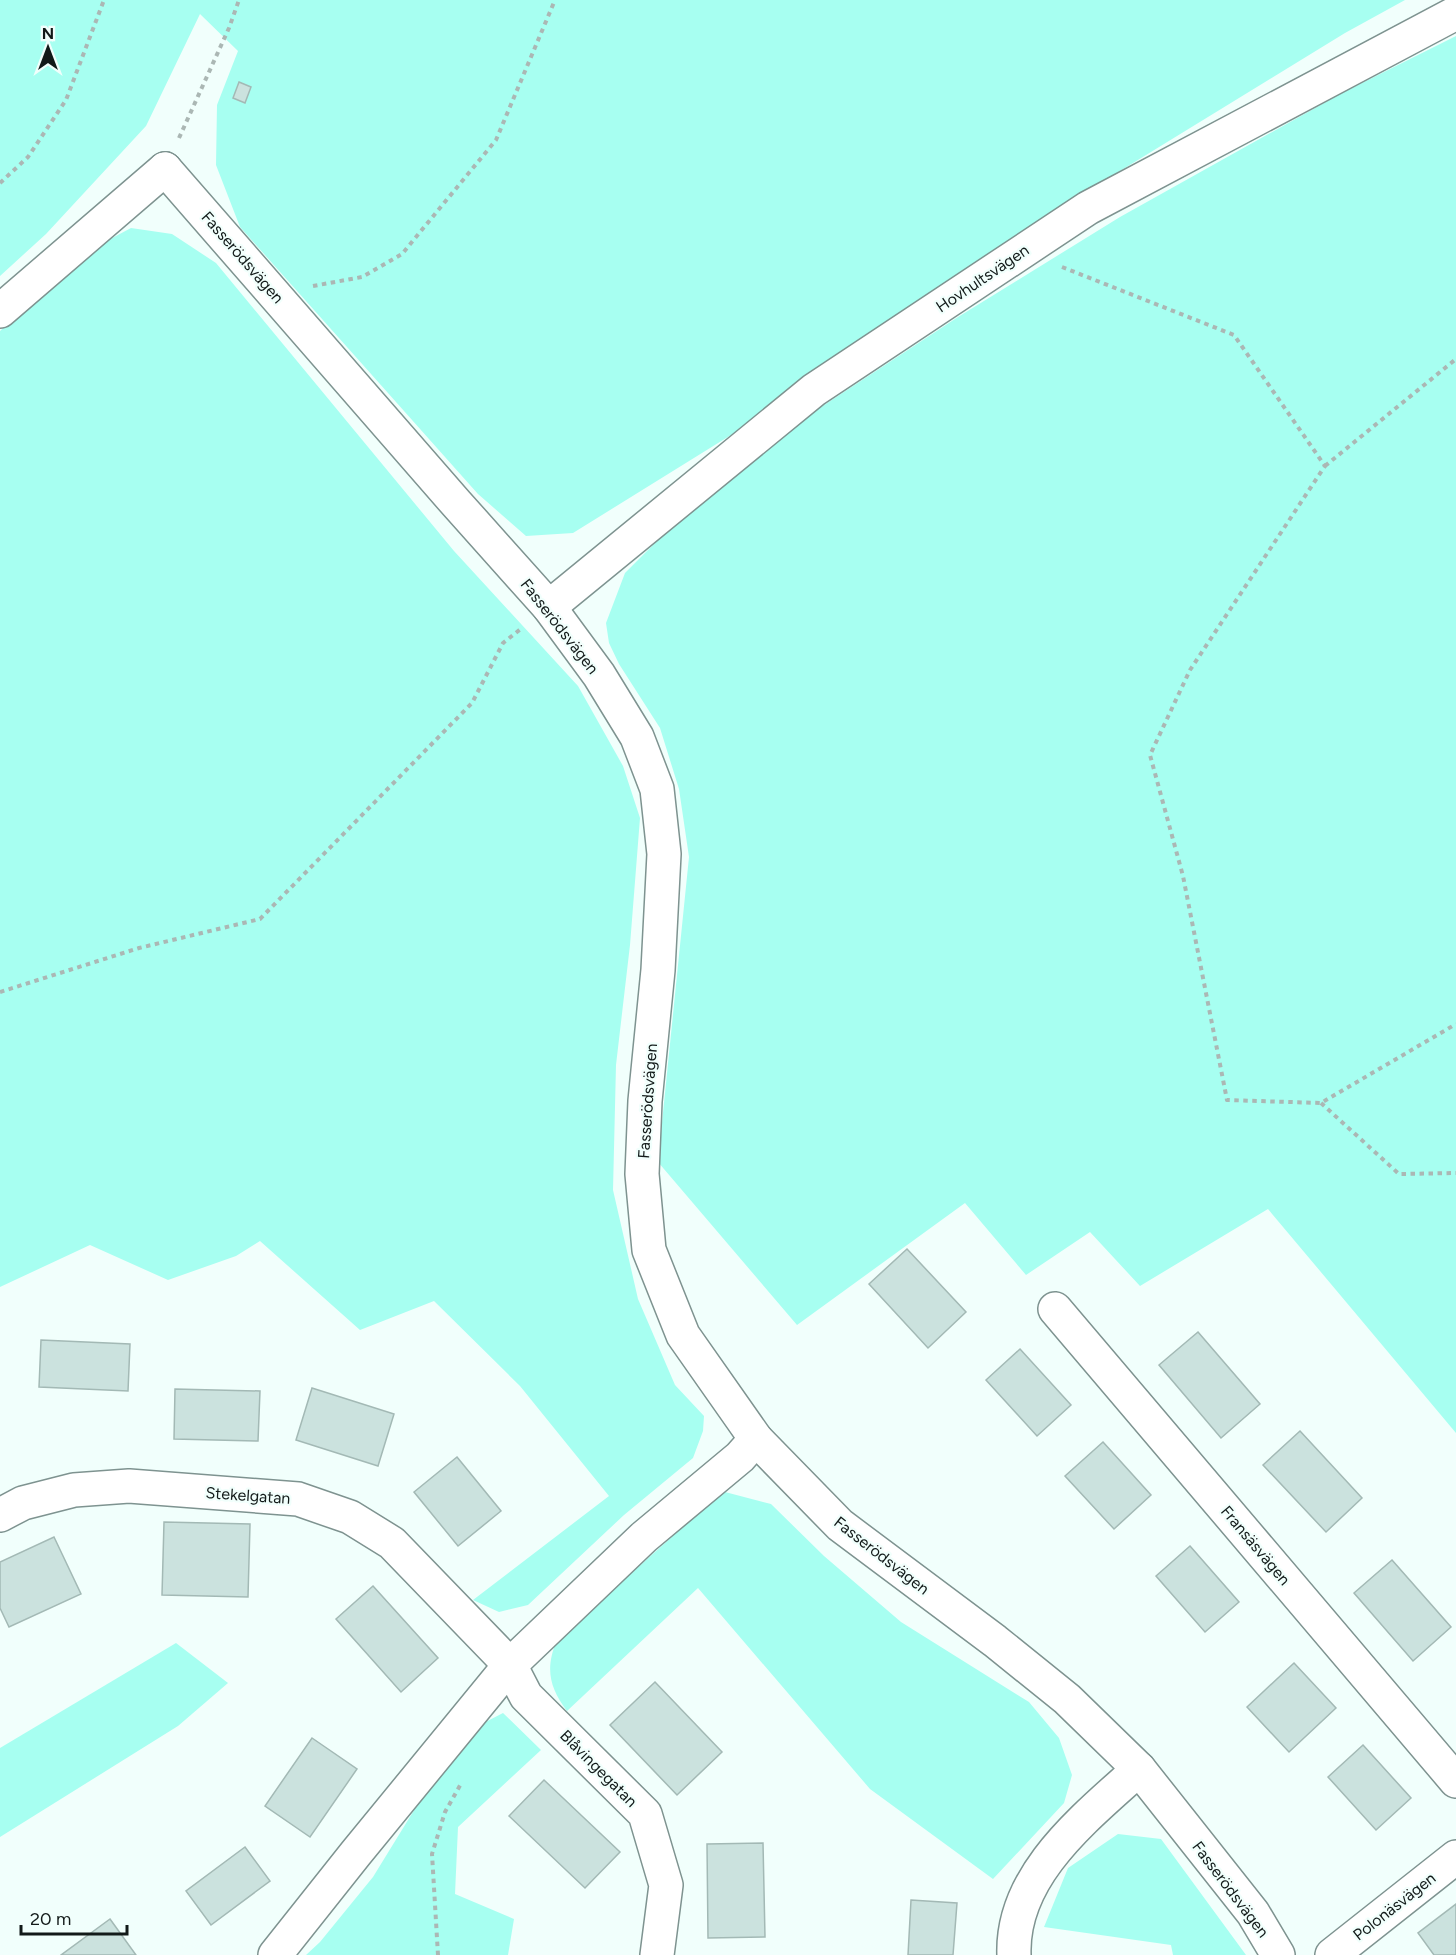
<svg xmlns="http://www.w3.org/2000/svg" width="1456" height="1955" viewBox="0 0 1456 1955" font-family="Figtree,sans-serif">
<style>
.green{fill:#a7fff1}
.building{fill:#cbe2de;stroke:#a3b9b5;stroke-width:1.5}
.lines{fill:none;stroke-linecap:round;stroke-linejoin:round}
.street-casing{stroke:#7e9390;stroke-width:36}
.secondary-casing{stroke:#7e9390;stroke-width:36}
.path{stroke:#abb7b4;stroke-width:4;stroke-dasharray:4.5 4.5;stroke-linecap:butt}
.street{stroke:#fff;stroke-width:33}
.secondary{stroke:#fff;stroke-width:33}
.labels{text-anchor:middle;stroke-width:4.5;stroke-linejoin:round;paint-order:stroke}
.street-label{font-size:16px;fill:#121a19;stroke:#f1fffc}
</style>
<rect width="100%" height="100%" fill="#f1fffc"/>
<g class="green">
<path d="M0,0H1405L1345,33L1027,228L731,435L573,533L526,536L478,494L240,227L216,165L217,105L238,51L200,14L146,126L46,234L0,276Z"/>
<path d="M1456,36V1433L1268,1209L1140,1286L1090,1232L1026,1275L965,1203L797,1325L658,1162L689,857L679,789L660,728L619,664L609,643L606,623L625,573L695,503L780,434L958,317L1120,217L1342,93Z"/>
<path d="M131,228L172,234L216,263L454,551L578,686L623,766L640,818L630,945L616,1065L613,1190L638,1299L675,1385L704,1416L703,1431L693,1458L624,1515L528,1605L499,1612L473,1600L609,1496L520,1386L434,1301L360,1330L260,1241L236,1256L168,1280L90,1245L0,1287V331L84,253Z"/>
<path d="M725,1492L771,1504L824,1556L901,1622L1029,1702L1059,1738L1072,1775L1064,1803L993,1879L870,1789L698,1588L567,1711C549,1687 545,1668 557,1640L704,1508Z"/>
<path d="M176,1643L228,1683L178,1726L0,1837V1748Z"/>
<path d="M503,1713L541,1750L458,1827L455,1894L514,1919L508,1955H306L320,1942L373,1877L416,1807L470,1730Z"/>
<path d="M1118,1834L1161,1839L1246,1955H1173L1171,1945L1044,1927L1068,1868Z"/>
</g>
<g class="building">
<path d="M239,82L251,87L245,103L233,98Z"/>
<path d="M907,1249L966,1312L928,1348L869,1284Z"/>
<path d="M1198,1332L1260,1404L1221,1438L1159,1365Z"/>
<path d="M41,1340L130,1344L128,1391L39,1387Z"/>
<path d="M1020,1349L1071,1405L1037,1436L986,1380Z"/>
<path d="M312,1388L394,1414L378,1466L296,1440Z"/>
<path d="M175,1389L260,1391L258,1441L174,1439Z"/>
<path d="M1300,1431L1362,1498L1326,1532L1263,1465Z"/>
<path d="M1103,1442L1151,1495L1114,1529L1065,1476Z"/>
<path d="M457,1457L501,1511L458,1546L414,1492Z"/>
<path d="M164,1522L250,1524L248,1597L162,1595Z"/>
<path d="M54,1537L81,1594L9,1627L0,1608V1562Z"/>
<path d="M1190,1546L1239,1602L1205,1632L1156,1576Z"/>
<path d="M1392,1560L1451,1627L1413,1661L1354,1593Z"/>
<path d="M373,1586L438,1658L401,1692L336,1619Z"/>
<path d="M1294,1663L1336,1708L1289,1752L1247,1707Z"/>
<path d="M655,1682L722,1752L677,1795L610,1725Z"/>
<path d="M312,1738L357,1769L310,1837L265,1806Z"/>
<path d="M1363,1745L1411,1798L1376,1830L1328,1777Z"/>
<path d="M544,1780L620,1852L585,1888L509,1816Z"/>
<path d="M763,1843L765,1937L708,1938L707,1844Z"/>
<path d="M245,1847L270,1881L211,1925L186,1891Z"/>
<path d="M911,1900L957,1903L953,1955H908Z"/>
<path d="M1456,1904V1955H1434L1418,1933Z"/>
<path d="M110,1919L136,1955H61Z"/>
</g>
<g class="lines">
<defs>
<g id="street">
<path d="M0,311L165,169"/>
<path d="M549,607L814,390L1088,208L1456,13"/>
<path d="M1055,1309L1456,1781"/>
<path d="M0,1515L23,1503L74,1490L129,1486L298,1499L350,1517L392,1543L510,1665L526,1696L645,1814L666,1885L657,1955"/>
<path d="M275,1955L356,1853L510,1665L644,1537L740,1457L756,1439"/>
<path d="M1014,1955C1011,1875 1085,1818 1139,1769"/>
<path d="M1332,1955L1456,1857"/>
</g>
<path id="secondary" d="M165,169L456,503L549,607L599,675L637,737L657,789L664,854L658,970L645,1101L642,1174L649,1250L683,1335L756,1439L840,1525L995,1641L1067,1699L1139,1769L1253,1913L1278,1955"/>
</defs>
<use href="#street" class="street-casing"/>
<use href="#secondary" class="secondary-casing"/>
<g class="path">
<path d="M179,138L229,28L239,0"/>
<path d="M0,183L28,157L66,100L104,0"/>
<path d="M1062,267L1234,335L1325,466L1190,670L1150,755L1183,876L1227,1100L1321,1103L1456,1024"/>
<path d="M313,286L362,277L402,254L496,140L555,0"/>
<path d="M1325,466L1456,359"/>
<path d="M0,992L139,948L260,919L472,703L503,643L522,628"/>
<path d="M1321,1103L1399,1174L1456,1173"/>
<path d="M438,1955L432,1854L445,1812L462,1782"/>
</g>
<use href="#street" class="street"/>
<use href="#secondary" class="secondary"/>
</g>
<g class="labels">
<g class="street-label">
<text transform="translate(243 257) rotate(49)" y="6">Fasserödsvägen</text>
<text transform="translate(982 278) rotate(-34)" y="6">Hovhultsvägen</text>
<text transform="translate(560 626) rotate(52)" y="6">Fasserödsvägen</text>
<text transform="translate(647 1101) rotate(-86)" y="6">Fasserödsvägen</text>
<text transform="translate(248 1495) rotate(4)" y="6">Stekelgatan</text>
<text transform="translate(1256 1545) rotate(50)" y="6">Fransäsvägen</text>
<text transform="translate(882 1555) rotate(38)" y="6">Fasserödsvägen</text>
<text transform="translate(599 1768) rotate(45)" y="6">Blåvingegatan</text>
<text transform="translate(1231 1889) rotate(53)" y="6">Fasserödsvägen</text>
<text transform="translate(1394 1906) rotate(-38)" y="6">Polonäsvägen</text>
</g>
</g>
<g transform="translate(48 48)" stroke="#f1fffc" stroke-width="4.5" paint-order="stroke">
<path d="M0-4.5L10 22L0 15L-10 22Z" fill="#121a19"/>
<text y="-9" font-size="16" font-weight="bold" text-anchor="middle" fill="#121a19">N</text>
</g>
<path d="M21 1925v9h106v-9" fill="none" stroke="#121a19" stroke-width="3"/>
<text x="30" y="1925" font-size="18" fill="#121a19" stroke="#f1fffc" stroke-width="4.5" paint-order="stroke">20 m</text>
</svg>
